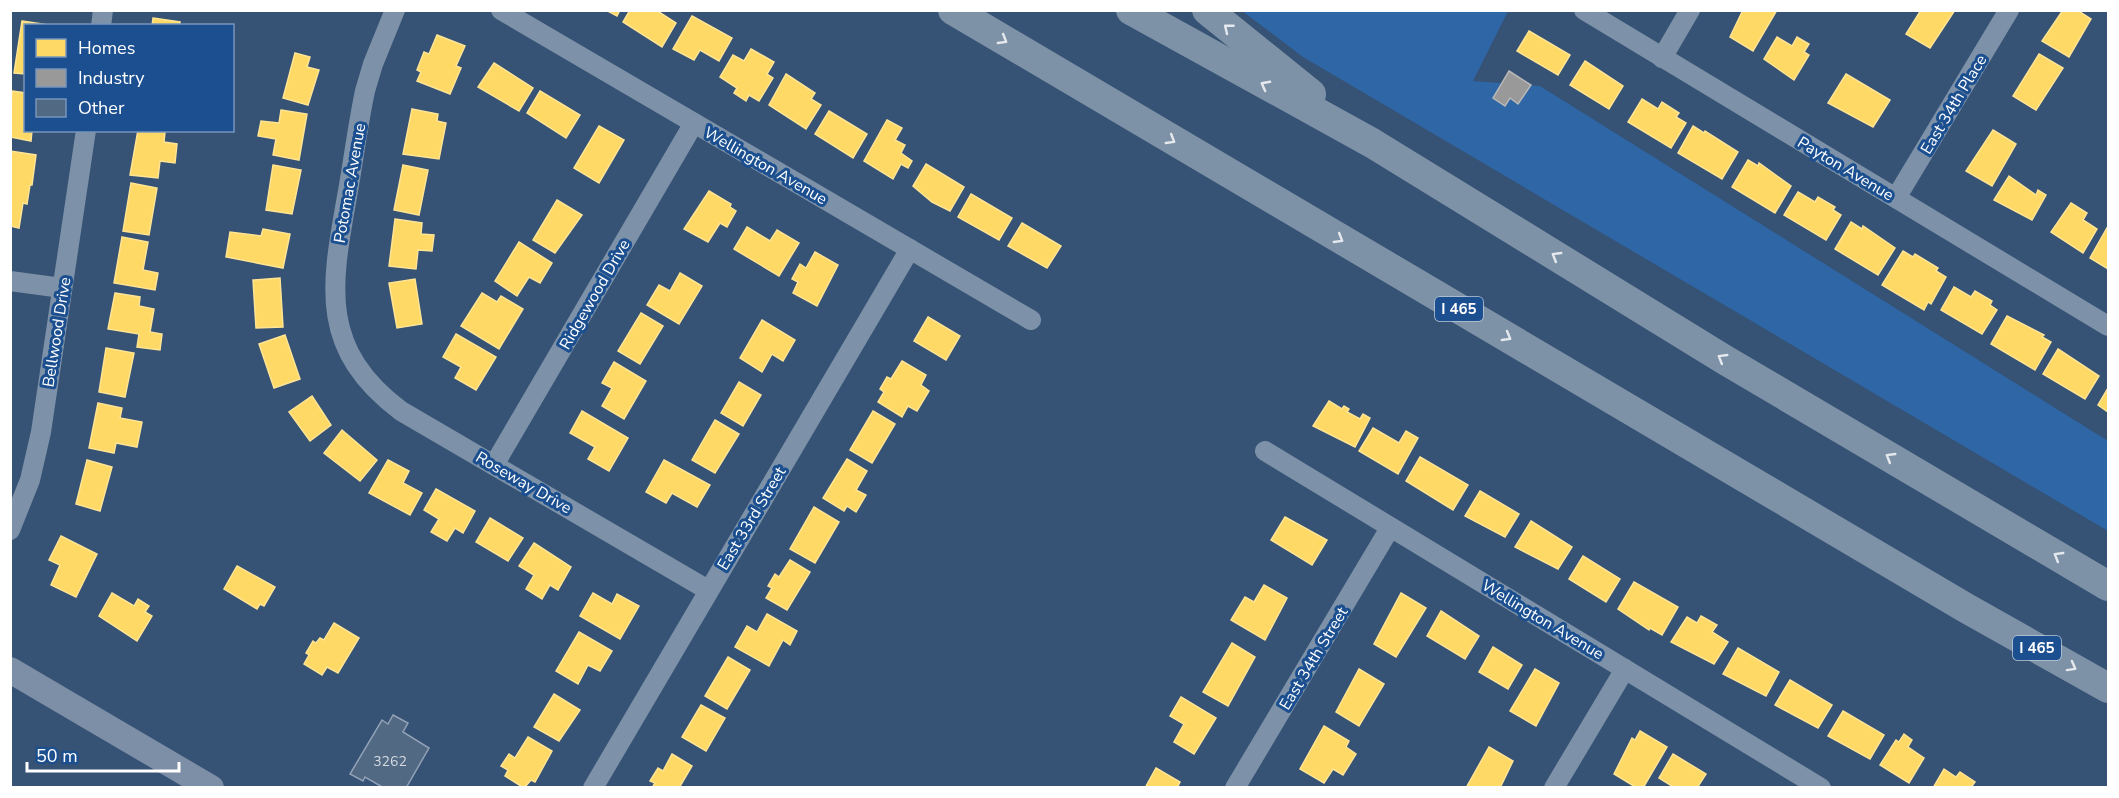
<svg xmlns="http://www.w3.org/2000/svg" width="2119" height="798" viewBox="0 0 2119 798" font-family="'Nunito Sans',sans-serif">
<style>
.green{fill:#2f66a5}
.homes{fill:#ffd966;stroke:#ffe494;stroke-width:1.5}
.industry{fill:#999;stroke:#b8b8b8;stroke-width:1.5}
.building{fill:#526984;stroke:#92a2b6;stroke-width:1.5}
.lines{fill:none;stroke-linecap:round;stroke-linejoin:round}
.minor{stroke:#7d92a8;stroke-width:20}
.major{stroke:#7d8ea7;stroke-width:26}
.highway{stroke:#7e92a7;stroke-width:30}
.oneway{stroke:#e5e9ed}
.labels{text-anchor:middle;stroke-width:6;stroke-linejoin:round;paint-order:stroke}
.number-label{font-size:14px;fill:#d4dae0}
.shield{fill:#1b4f8f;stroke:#bbcadd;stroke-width:1.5}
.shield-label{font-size:15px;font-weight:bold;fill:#fff}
.street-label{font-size:16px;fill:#fff;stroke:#1b4f8f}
</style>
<rect width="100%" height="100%" fill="#365274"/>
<path class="green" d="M1242,11H1508L1473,81L1540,86L2108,441V531L1303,57Z"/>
<g class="homes">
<path d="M606,10H620L617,16Z"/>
<path d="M630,10H656L676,23L662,47L623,22Z"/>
<path d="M1743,10H1777L1753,51L1730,37Z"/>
<path d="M1921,10H1955L1930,48L1906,34Z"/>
<path d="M2063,10H2077L2091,19L2069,57L2042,41Z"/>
<path d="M692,16L732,38L719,61L700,50L694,60L673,49Z"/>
<path d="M153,18L180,22V26H152Z"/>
<path d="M22,21L49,25L26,26V74L14,73Z"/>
<path d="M1529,31L1570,55L1558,75L1517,51Z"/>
<path d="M437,35L465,46L456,66L461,68L450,94L417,81L421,72L417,70L424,52L429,54Z"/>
<path d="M1777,37L1792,46L1797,37L1809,44L1804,52L1809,55L1794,80L1764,59Z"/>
<path d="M751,49L774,62L767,74L773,78L759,101L749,95L746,101L734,93L737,88L720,77L733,55L744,61Z"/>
<path d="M295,53L310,57L307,67L319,70L308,105L283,98Z"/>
<path d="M2039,54L2063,68L2036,110L2013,96Z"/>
<path d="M1585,61L1623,86L1609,109L1570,85Z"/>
<path d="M494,63L533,88L519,111L478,87Z"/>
<path d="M786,74L815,93L811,99L821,105L806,129L769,105Z"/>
<path d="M1846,74L1890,100L1873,127L1828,103Z"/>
<path d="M12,91L26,93V130H32L31,141L10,137Z"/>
<path d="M540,91L580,115L566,138L527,113Z"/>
<path d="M1642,99L1658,109L1662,102L1679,113L1676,117L1686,123L1671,148L1628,122Z"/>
<path d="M412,109L438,114L437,121L446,123L439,159L403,154Z"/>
<path d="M281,110L307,114L299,160L273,155L276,139L258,136L261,121L279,123Z"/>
<path d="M829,111L867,134L853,158L815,134Z"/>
<path d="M887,120L902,128L895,140L905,145L901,153L912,161L908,168L901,164L893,179L864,161Z"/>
<path d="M599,126L624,140L599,183L574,168Z"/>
<path d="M1693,126L1704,133L1705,131L1738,152L1722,179L1678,153Z"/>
<path d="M138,130L165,132L164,142L177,144L175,163L160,161L158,178L130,175Z"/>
<path d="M1993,130L2016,144L1992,186L1966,171Z"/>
<path d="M10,151L36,155L32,185H30L27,204L23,203L19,228L10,226Z"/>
<path d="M1748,160L1758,166L1759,163L1791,186L1775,213L1732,187Z"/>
<path d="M926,164L964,187L950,211L932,202L913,186Z"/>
<path d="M273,165L301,170L292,214L266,210Z"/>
<path d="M403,165L428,170L419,215L394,210Z"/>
<path d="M2009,176L2036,195L2038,190L2046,195L2032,220L1994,200Z"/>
<path d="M131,183L157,188L149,235L123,231Z"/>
<path d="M709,191L731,204L730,207L736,211L727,227L720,223L708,242L684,229Z"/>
<path d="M1798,192L1815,202L1818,197L1835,207L1833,210L1841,215L1826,240L1784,215Z"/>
<path d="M971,194L1012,218L999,240L958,217Z"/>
<path d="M557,200L582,215L555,253L533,240Z"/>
<path d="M2071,203L2087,213L2083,220L2097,229L2083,253L2051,232Z"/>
<path d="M395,219L422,223L421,234L434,235L432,251L418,250L416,269L389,266Z"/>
<path d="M1851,222L1862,229L1863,226L1895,248L1878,275L1835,249Z"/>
<path d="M1022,223L1061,246L1047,268L1008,246Z"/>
<path d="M2108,226V269L2090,258Z"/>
<path d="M747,227L770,241L777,230L799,243L779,276L734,249Z"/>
<path d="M263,229L290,234L283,268L226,257L230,232L261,236Z"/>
<path d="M122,237L148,242L143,270L158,273L155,290L114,283Z"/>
<path d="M519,242L552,263L540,283L529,277L517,296L495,281Z"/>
<path d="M1903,251L1913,257L1915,254L1938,268L1936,271L1946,277L1931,304L1928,302L1924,310L1882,285Z"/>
<path d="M815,252L838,265L817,306L793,293L798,282L792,279L800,264L806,268Z"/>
<path d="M680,273L702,286L679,324L647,305L659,285L670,291Z"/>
<path d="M280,278L283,327L256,328L253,280Z"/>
<path d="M415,279L422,324L397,328L389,283Z"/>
<path d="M1954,287L1971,297L1975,291L1992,301L1990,305L1997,310L1982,334L1941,310Z"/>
<path d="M115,293L140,297L139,306L154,309L150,332L162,334L160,350L137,347L139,334L108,329Z"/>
<path d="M482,293L497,302L501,296L523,309L499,349L461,326Z"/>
<path d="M641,313L663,326L640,364L618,351Z"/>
<path d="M2007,316L2044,335L2042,337L2051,342L2035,370L1991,344Z"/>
<path d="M928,317L960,336L946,360L914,341Z"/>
<path d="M762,320L795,340L783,361L772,354L762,372L740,358Z"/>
<path d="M456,334L496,357L476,390L455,378L461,367L443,357Z"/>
<path d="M285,335L300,379L274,388L259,344Z"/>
<path d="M106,348L134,353L125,397L99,392Z"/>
<path d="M2058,349L2099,376L2085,399L2043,374Z"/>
<path d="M902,361L926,375L921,385L929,391L917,411L908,406L902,417L878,402L884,392L880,389L887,377L891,379Z"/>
<path d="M614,362L646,381L624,419L602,406L612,388L602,383Z"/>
<path d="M739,382L761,395L743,426L721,413Z"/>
<path d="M2108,388V412L2098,405Z"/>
<path d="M312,396L331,425L310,441L289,412Z"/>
<path d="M1329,401L1342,409L1344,406L1349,409L1347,412L1360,419L1363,414L1370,418L1355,447L1313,426Z"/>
<path d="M98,403L122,408L120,418L142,422L137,447L116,443L114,453L89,448Z"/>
<path d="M582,411L628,438L609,471L588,459L595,447L570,433Z"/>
<path d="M873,411L895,424L872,463L850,450Z"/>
<path d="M715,420L739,434L715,473L692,460Z"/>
<path d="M1373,428L1399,443L1406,431L1418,438L1398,474L1359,451Z"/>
<path d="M342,430L377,460L360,481L324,453Z"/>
<path d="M1420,457L1468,485L1453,510L1406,481Z"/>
<path d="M847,459L867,471L856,490L866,495L856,512L847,506L844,511L823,498Z"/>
<path d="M87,460L112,467L100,511L76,504Z"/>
<path d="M388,460L409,471L403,483L422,493L410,515L369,493Z"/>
<path d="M664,460L710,485L697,507L672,493L666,503L646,492Z"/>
<path d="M436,489L475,511L463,533L455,528L447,541L431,532L439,519L424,510Z"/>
<path d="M1480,491L1519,514L1505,537L1465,516Z"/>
<path d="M814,507L839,522L815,563L790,549Z"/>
<path d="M1285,517L1327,540L1312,565L1271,540Z"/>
<path d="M490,518L523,538L508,561L476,542Z"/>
<path d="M1531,521L1572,547L1558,569L1515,547Z"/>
<path d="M61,536L97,554L76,597L51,585L60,565L49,560Z"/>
<path d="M534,543L571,567L558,590L550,585L542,599L526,589L534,575L519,566Z"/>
<path d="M1583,556L1620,579L1606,602L1569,579Z"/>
<path d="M790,560L810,572L787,610L766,598L772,588L768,586L775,574L779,577Z"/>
<path d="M237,566L275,587L264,606L260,604L257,609L224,589Z"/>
<path d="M1634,582L1678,607L1662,635L1650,628L1649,630L1618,609Z"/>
<path d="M1264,585L1287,598L1265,640L1231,620L1245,597L1254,602Z"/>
<path d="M112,593L134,606L138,599L149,606L145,612L152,616L137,641L99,616Z"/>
<path d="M593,593L612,604L617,594L639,606L620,639L580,616Z"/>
<path d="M1401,593L1426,608L1396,657L1374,644Z"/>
<path d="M1441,611L1479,636L1465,659L1427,636Z"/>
<path d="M767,614L797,631L790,645L783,640L769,666L735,647L747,626L757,632Z"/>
<path d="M1701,616L1717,625L1712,632L1728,642L1714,664L1671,642L1687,617L1697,623Z"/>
<path d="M334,623L359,638L338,673L327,667L322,675L304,664L309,655L306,653L313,641L316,643L320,638L324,640Z"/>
<path d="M579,632L612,651L600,671L588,665L578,684L556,671Z"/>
<path d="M1232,643L1255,657L1228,706L1203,692Z"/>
<path d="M1493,647L1522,665L1508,689L1479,672Z"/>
<path d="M1738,648L1779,672L1766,696L1723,674Z"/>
<path d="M728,657L750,670L727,709L705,696Z"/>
<path d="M1359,669L1384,684L1359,726L1336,712Z"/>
<path d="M1535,669L1559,683L1536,726L1510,711Z"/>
<path d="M1790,680L1832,705L1818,728L1775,705Z"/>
<path d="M554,694L580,710L559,741L534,727Z"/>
<path d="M1181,697L1216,718L1194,754L1174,742L1184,724L1170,716Z"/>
<path d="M701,705L725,718L706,751L682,737Z"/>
<path d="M1843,711L1884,735L1870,759L1828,736Z"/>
<path d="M1324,726L1349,741L1346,747L1356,754L1343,775L1333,769L1324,783L1300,769Z"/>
<path d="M1640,731L1667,747L1643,788H1637L1614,774L1632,738L1635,740Z"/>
<path d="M1904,734L1912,740L1908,747L1924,758L1909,783L1880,765L1896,740L1899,742Z"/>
<path d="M528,737L552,751L535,782L531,780L524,788L505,776L508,770L501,766L509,754L515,758Z"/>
<path d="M1489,747L1513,761L1500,788H1466Z"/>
<path d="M672,754L692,766L679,788H652L655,783L650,781L658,768L663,771Z"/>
<path d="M1673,754L1706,774L1697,788H1675L1659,778Z"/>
<path d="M1156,768L1180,782L1177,788H1145Z"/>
<path d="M1944,769L1956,777L1960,772L1975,782L1972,786L1975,788H1933Z"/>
</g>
<path class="industry" d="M1509,71L1531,85L1518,104L1510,98L1505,106L1493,98Z"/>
<path class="building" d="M393,715L408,723L403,732L429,748L406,788H384L365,777L363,781L350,774L382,720L388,724Z"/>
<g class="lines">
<g class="minor">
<path d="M395,10L373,64L365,91C358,124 354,157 348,191C332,282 316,347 401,411L708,590"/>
<path d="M501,10L1031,320"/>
<path d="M1584,10L2108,326"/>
<path d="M101,26L103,10"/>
<path d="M1662,58L1690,10"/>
<path d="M1896,198L2009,10"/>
<path d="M10,281L62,288"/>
<path d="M1265,451L1821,788"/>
<path d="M494,465L694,123"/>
<path d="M10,530L30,480L41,432L86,130"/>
<path d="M593,788L910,249"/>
<path d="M1235,788L1390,528"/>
<path d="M1554,788L1625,669"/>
</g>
<path class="major" d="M10,670L211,788"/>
<g class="highway">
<path d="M953,10L1966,608L2108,688"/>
<path d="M1131,10L1372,143L1725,360L2108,586"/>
<path d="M1207,10L1311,94"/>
</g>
</g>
<defs><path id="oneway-chevron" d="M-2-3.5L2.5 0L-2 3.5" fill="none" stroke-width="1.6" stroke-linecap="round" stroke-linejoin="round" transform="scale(1.5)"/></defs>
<g class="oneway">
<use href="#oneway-chevron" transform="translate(1228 28) rotate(-141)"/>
<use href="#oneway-chevron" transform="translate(1003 40) rotate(31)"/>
<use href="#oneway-chevron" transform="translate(1265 85) rotate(-152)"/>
<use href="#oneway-chevron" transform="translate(1171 140) rotate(31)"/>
<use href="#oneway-chevron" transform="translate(1339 239) rotate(31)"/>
<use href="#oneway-chevron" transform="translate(1556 256) rotate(-149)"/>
<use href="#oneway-chevron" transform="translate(1507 337) rotate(30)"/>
<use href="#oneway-chevron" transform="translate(1722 358) rotate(-149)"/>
<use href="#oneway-chevron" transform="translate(1890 457) rotate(-149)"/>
<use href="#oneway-chevron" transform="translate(2058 556) rotate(-149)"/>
<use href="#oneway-chevron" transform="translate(2072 667) rotate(29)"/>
</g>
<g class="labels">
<g class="number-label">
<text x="390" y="766">3262</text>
</g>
<g class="shield">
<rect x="1435" y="297" width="48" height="24" rx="4.5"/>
<rect x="2013" y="636" width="48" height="24" rx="4.5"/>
</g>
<g class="shield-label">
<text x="1459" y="314">I 465</text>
<text x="2037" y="653">I 465</text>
</g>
<g class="street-label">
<text transform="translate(1953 104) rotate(-59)" y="6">East 34th Place</text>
<text transform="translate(766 165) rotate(30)" y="6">Wellington Avenue</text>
<text transform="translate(1846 168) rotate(31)" y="6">Payton Avenue</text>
<text transform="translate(349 183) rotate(-80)" y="6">Potomac Avenue</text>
<text transform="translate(594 294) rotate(-60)" y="6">Ridgewood Drive</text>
<text transform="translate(56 332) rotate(-81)" y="6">Bellwood Drive</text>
<text transform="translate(524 482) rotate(30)" y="6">Roseway Drive</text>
<text transform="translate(751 518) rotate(-59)" y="6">East 33rd Street</text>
<text transform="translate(1543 619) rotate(31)" y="6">Wellington Avenue</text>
<text transform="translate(1313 658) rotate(-59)" y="6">East 34th Street</text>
</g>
</g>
<rect width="2119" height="798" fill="none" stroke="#ffffff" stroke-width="24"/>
<rect x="24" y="24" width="210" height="108" fill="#1b4f8f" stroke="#7695bc" stroke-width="1.5"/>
<rect x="36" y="39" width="30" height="18" fill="#ffd966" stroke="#7695bc" stroke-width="1.5"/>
<text x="78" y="54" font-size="18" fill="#ffffff">Homes</text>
<rect x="36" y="69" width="30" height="18" fill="#999999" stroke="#7695bc" stroke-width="1.5"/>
<text x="78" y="84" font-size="18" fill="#ffffff">Industry</text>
<rect x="36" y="99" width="30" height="18" fill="#526984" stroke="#7695bc" stroke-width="1.5"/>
<text x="78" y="114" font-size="18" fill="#ffffff">Other</text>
<path d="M27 762v9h152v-9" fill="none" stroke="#ffffff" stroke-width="3"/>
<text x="36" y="762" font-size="18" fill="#ffffff" stroke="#1b4f8f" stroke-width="4.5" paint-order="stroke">50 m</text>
</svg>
